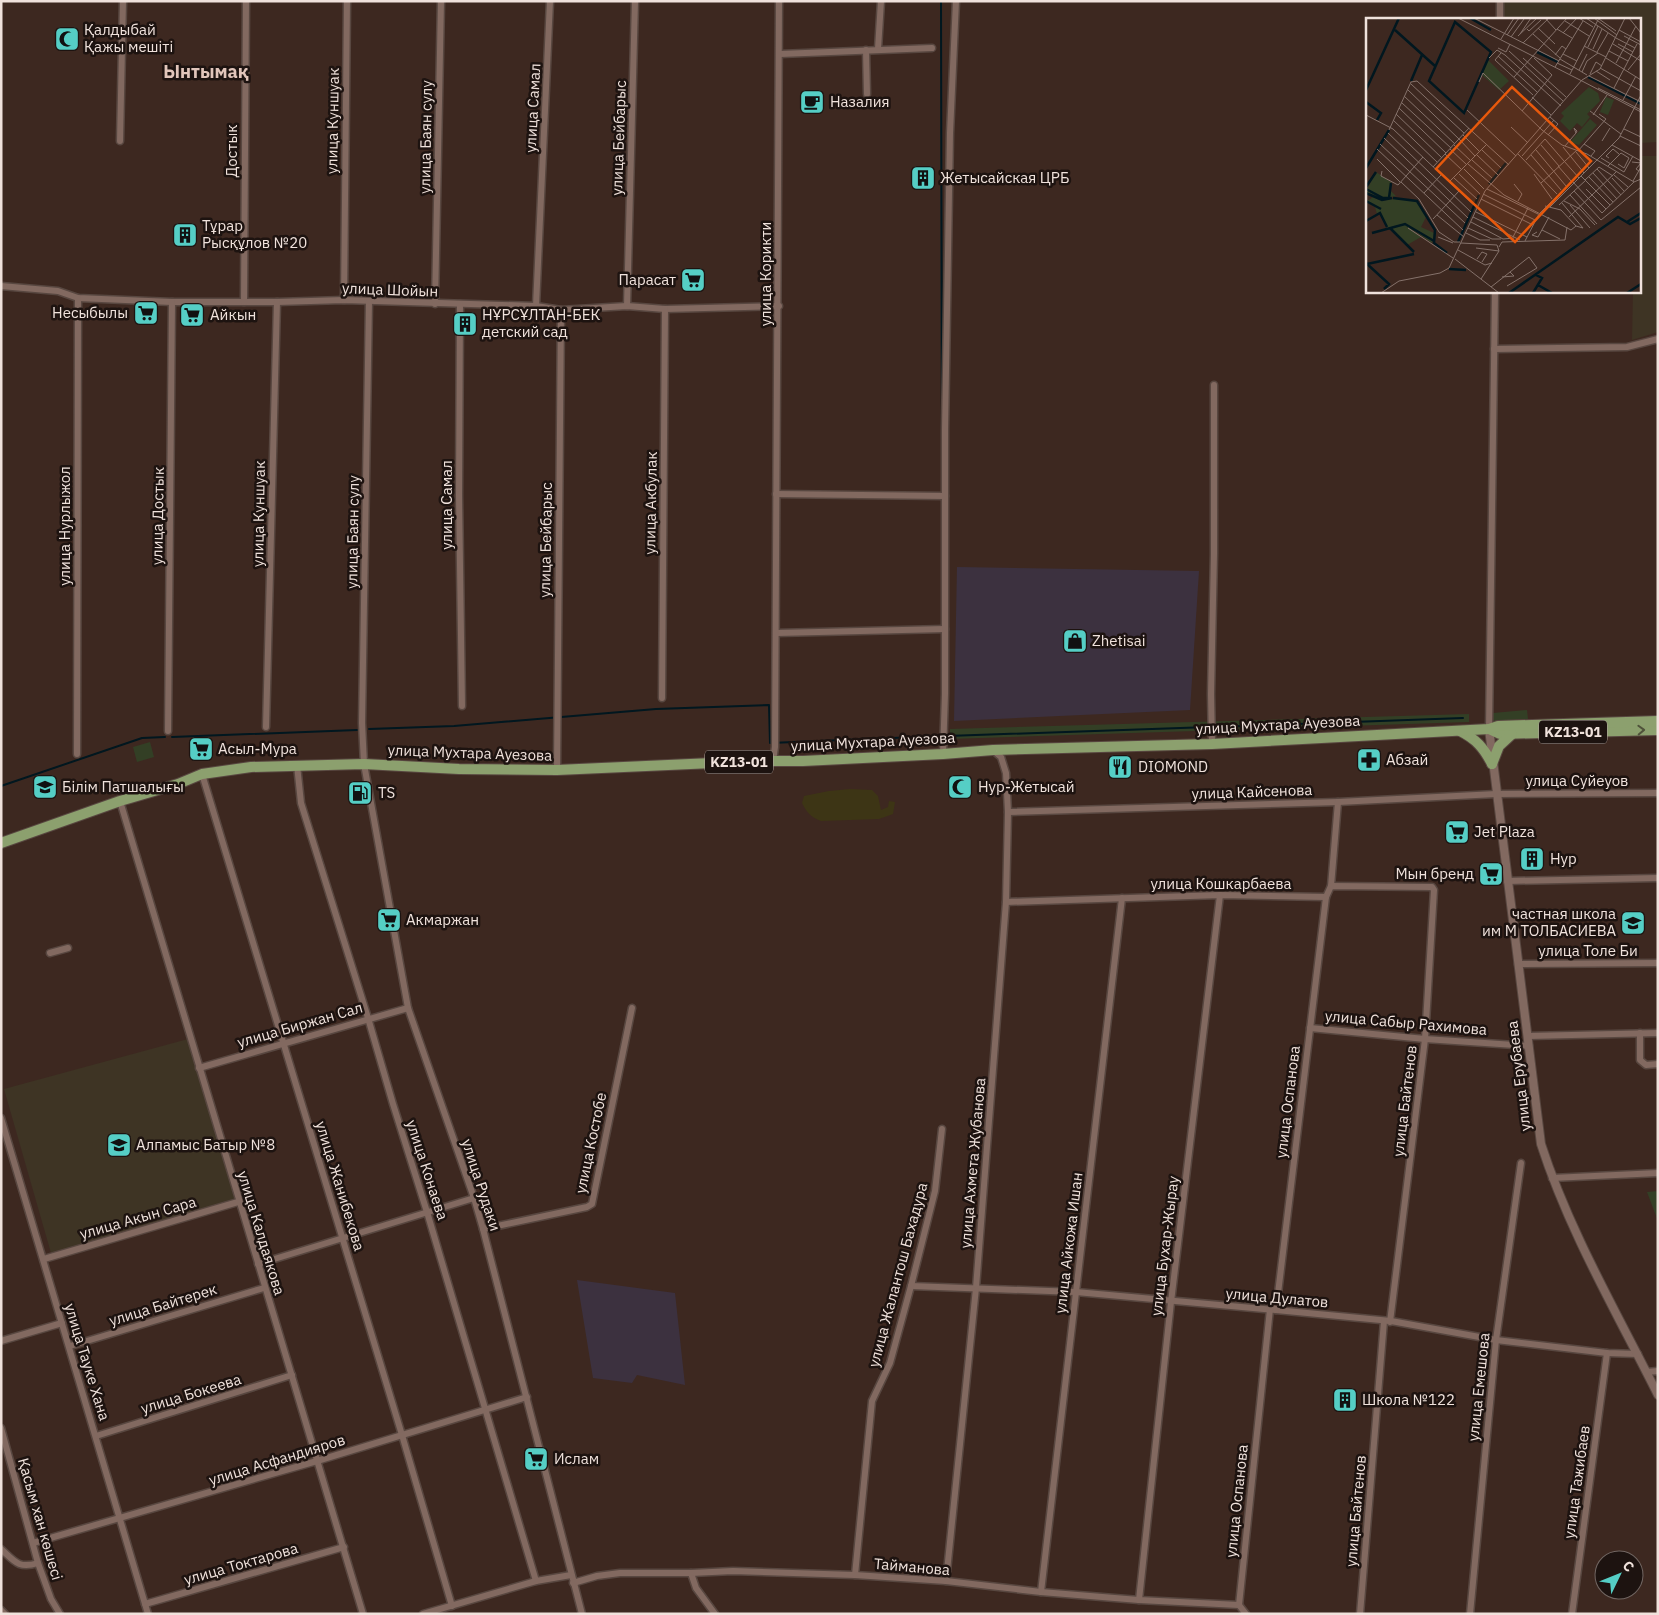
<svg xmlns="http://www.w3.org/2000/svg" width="1659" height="1615" viewBox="0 0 1659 1615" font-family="'IBM Plex Sans',sans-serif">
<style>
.commercial{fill:#3c313f}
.education{fill:#3e3424}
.green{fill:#333f25}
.sand{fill:#3d3515}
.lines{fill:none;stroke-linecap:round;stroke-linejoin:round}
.stream{stroke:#01171f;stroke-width:2}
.minor-casing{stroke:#584740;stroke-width:9}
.tertiary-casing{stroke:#584740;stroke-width:10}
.primary-casing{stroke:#584740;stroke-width:12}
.minor{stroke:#826960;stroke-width:6}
.tertiary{stroke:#826960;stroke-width:8}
.primary{stroke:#8ca06e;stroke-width:10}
.oneway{stroke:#4f523a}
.labels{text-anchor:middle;stroke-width:5;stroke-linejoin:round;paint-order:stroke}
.shield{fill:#1d1310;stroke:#b1a49f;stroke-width:1}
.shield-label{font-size:14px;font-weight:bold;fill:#f0e2dc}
.poi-label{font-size:15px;fill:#f0e2dc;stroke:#1d1310;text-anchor:start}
.street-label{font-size:15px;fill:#f0e2dc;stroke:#1d1310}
.quarter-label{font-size:18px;font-weight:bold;fill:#e1c5ba;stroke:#1d1310}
.inset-river{fill:none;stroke:#01171f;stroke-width:2.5}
.inset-road{fill:none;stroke:#85726b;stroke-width:1}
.view{fill:#e8590c;fill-opacity:0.15;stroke:#e8590c;stroke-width:2.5}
.inset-edge{fill:none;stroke:#f0e2dc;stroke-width:2.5}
</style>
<rect width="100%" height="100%" fill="#3d2820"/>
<g class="commercial">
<path d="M957,567L1199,571L1190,710L954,721Z"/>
<path d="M577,1280L675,1293L685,1385L637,1375L632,1383L593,1378Z"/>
</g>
<g class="education">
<path d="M1497,1H1658V142L1640,143V19H1497Z"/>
<path d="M1640,156H1658V332L1632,340L1633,291H1640Z"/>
<path d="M188,1039L235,1200L51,1253L4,1089Z"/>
</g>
<g class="green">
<path d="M1527,710L1528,719L1493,721V713Z"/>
<path d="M1469,714V722L950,739V729Z"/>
<path d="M150,742L154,757L137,762L133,747Z"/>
<path d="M1658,1191V1221L1647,1192Z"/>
</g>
<path class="sand" d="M850,789L872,790L878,796L881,810L888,807L889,801L895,802L893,814L879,819L821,821C811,817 807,813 802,803L804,796L829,791Z"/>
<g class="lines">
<g class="stream">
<path d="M941,1L942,478"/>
<path d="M942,498V567"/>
<path d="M1214,727L1463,718"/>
<path d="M369,729L454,726L656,709L769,705L770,743L941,736"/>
<path d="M947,736L1209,727"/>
<path d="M172,737L357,730"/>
<path d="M1,786L142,738L165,737"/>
</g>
<defs>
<g id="minor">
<path d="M1500,19V1"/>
<path d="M878,49L881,1"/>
<path d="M866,50L867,94"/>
<path d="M780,54L932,48"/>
<path d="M120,141L123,1"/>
<path d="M1,286L58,291L78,298L172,302H277L344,300L536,306L561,310L627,306L665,309L779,306"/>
<path d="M344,300L347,1"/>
<path d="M369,301L362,723L364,764L408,1008L474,1198L483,1229L582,1614"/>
<path d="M244,302L246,1"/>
<path d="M435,304L441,1"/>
<path d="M460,304L459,495L462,706"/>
<path d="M536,306L550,1"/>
<path d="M627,306L635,1"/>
<path d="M1494,349L1627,347L1658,339"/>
<path d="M776,494L945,496"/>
<path d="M776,633L945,629"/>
<path d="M662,698L665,309"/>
<path d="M266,727L277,302"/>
<path d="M1489,729L1495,291"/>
<path d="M168,731L172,302"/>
<path d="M1212,744L1211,694L1214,554V385"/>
<path d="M77,754L78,298"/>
<path d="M943,754L945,694V429L950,133L956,1"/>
<path d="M773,761L775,747L779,1"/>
<path d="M297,765L301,803L368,1018L393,1104L427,1212L536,1581"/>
<path d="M557,770L561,310"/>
<path d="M202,774L402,1435L452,1606"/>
<path d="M120,801L363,1614"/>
<path d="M1008,812L1338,802L1496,794L1658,793"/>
<path d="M1507,881L1658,878"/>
<path d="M1331,886L1338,802"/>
<path d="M1006,902L1220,895L1326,897L1331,886L1432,887L1434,890L1425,1039L1390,1322"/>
<path d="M50,953L68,948"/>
<path d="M1518,964L1658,963"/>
<path d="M1310,1028L1425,1039L1529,1046"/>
<path d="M1640,1033V1060L1646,1065L1658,1064"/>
<path d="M1528,1036L1658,1033"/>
<path d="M199,1068L408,1008"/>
<path d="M1,1118L148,1614"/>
<path d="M1552,1178L1658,1173"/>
<path d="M483,1229L587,1207L592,1204L632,1008"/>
<path d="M44,1259L238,1202"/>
<path d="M258,1264L474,1198"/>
<path d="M911,1286L1076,1292L1276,1310L1391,1321L1496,1340L1607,1353L1638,1354"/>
<path d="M1276,1310L1326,897"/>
<path d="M1,1341L62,1323"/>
<path d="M70,1346L264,1288"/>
<path d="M1646,1372L1658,1371"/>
<path d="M1,1428L38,1563L51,1599L60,1614"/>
<path d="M96,1436L292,1375"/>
<path d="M33,1543L317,1461L527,1397"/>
<path d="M1,1549C15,1562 19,1569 38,1563"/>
<path d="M691,1573L696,1588L715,1614"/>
<path d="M855,1575L872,1401L890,1363L911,1286L935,1191L942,1129"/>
<path d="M946,1581L976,1288L1006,902L1008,812L1006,773L1001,757L994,751"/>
<path d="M573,1583L597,1576L620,1573H691L733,1571L855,1575L946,1581L1041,1592L1139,1600L1239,1605L1246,1614"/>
<path d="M1041,1592L1122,898"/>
<path d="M1139,1600L1171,1302L1220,895"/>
<path d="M145,1604L344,1547"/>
<path d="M1239,1605L1270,1309"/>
<path d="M1,1610L5,1614"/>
<path d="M423,1614L536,1581L571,1575"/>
<path d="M1360,1614L1384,1321"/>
<path d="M1470,1614L1496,1340L1521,1163"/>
<path d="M1572,1614L1607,1353"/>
</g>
<path id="tertiary" d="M1489,729L1541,1144C1569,1231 1617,1313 1658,1395"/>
<g id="primary">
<path d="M1489,729L1500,734L1658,730"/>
<path d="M1460,731C1476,739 1484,748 1492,764"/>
<path d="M1492,764L1499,746L1512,734"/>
<path d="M1,843L120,801L178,784L202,774L251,767L364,764L459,769L557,770L757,761H803L943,754L993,750L1212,744L1489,729L1498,726L1658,721"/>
</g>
</defs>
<use href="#minor" class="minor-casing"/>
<use href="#tertiary" class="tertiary-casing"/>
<use href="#primary" class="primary-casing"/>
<use href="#minor" class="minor"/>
<use href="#tertiary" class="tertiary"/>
<use href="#primary" class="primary"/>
</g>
<defs><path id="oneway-chevron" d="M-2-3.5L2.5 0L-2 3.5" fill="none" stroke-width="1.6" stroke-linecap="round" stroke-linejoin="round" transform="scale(1.25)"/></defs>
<use class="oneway" href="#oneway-chevron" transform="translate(1641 730) rotate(-2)"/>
<defs>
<symbol id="mosque-square" viewBox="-11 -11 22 22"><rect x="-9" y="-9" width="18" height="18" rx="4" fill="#55cec5" stroke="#1d1310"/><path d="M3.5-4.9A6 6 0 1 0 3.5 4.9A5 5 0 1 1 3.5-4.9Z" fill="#111"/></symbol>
<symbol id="cafe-square" viewBox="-11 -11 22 22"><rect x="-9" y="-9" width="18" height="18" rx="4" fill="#55cec5" stroke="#1d1310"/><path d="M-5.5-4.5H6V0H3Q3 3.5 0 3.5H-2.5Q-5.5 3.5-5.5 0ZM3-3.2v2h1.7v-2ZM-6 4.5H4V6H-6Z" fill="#111"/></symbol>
<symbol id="building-square" viewBox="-11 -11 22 22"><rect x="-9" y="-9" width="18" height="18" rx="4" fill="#55cec5" stroke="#1d1310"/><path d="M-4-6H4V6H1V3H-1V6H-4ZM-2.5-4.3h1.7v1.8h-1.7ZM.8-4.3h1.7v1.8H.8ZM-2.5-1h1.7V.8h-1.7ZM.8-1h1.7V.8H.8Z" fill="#111"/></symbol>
<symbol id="supermarket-square" viewBox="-11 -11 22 22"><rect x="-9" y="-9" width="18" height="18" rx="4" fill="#55cec5" stroke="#1d1310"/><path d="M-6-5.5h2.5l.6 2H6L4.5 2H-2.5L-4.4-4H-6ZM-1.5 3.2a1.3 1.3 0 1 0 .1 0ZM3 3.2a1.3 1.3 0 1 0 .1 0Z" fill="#111"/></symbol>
<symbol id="shop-square" viewBox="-11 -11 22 22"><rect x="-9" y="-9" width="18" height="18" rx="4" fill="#55cec5" stroke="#1d1310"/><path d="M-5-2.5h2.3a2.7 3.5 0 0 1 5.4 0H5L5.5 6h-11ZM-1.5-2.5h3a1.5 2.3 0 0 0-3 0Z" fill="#111"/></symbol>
<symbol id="pharmacy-square" viewBox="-11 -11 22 22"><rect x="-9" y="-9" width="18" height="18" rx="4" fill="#55cec5" stroke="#1d1310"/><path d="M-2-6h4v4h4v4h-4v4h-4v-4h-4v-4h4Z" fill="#111"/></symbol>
<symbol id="restaurant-square" viewBox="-11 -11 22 22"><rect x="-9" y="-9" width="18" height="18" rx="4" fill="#55cec5" stroke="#1d1310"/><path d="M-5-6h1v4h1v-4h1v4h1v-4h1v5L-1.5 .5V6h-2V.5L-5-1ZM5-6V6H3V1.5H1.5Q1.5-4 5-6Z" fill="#111"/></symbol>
<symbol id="school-square" viewBox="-11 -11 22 22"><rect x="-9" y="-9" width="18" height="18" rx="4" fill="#55cec5" stroke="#1d1310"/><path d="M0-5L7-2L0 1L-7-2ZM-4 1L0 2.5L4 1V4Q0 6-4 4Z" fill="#111"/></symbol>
<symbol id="fuel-square" viewBox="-11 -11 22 22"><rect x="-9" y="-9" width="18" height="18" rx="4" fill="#55cec5" stroke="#1d1310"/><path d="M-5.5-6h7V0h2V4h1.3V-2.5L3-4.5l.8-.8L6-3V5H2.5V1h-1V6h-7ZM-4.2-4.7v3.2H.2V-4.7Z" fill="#111"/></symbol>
</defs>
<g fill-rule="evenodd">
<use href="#mosque-square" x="53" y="25" width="28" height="28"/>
<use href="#cafe-square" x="798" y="88" width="28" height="28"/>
<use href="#building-square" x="909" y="164" width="28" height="28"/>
<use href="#building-square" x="171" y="221" width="28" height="28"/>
<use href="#supermarket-square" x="679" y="266" width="28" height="28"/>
<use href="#supermarket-square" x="132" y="299" width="28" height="28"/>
<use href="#supermarket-square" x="178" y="301" width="28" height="28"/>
<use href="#building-square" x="451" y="310" width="28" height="28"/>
<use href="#shop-square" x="1061" y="627" width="28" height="28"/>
<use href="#supermarket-square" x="187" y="735" width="28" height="28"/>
<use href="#pharmacy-square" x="1355" y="746" width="28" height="28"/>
<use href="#restaurant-square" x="1106" y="753" width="28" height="28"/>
<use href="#school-square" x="31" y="773" width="28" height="28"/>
<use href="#mosque-square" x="946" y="773" width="28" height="28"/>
<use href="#fuel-square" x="346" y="779" width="28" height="28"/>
<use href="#supermarket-square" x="1443" y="818" width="28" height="28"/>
<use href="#building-square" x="1518" y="845" width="28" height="28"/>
<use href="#supermarket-square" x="1477" y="860" width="28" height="28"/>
<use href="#supermarket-square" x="375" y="906" width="28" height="28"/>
<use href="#school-square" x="1619" y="909" width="28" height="28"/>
<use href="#school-square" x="105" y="1131" width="28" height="28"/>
<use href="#building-square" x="1331" y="1386" width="28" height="28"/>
<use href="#supermarket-square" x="522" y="1445" width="28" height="28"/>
</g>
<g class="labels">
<g class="shield">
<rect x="1539" y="720.5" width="68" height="23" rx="4"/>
<rect x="705" y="750.5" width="68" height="23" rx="4"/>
</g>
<g class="shield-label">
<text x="1573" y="737">KZ13-01</text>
<text x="739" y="767">KZ13-01</text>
</g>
<g class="poi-label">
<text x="84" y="35">Қалдыбай<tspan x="84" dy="17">Қажы мешіті</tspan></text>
<text x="830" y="107">Назалия</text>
<text x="940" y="183">Жетысайская ЦРБ</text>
<text x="202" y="231">Тұрар<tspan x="202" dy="17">Рысқұлов №20</tspan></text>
<text x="676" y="285" text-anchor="end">Парасат</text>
<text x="128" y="318" text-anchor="end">Несыбылы</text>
<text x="210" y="320">Айкын</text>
<text x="482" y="320">НҰРСҰЛТАН-БЕК<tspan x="482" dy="17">детский сад</tspan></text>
<text x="1092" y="646">Zhetisai</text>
<text x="218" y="754">Асыл-Мура</text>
<text x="1386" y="765">Абзай</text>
<text x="1138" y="772">DIOMOND</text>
<text x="62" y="792">Білім Патшалығы</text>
<text x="978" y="792">Нур-Жетысай</text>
<text x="378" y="798">TS</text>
<text x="1474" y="837">Jet Plaza</text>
<text x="1550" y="864">Нур</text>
<text x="1474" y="879" text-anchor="end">Мын бренд</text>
<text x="1616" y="919" text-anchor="end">частная школа<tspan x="1616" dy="17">им М ТОЛБАСИЕВА</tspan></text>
<text x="406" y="925">Акмаржан</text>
<text x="136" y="1150">Алпамыс Батыр №8</text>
<text x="1362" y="1405">Школа №122</text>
<text x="554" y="1464">Ислам</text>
</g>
<g class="street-label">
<text transform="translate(533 108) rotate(-87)" y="5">улица Самал</text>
<text transform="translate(333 121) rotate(-89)" y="5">улица Куншуак</text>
<text transform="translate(426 137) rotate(-89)" y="5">улица Баян сулу</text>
<text transform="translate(619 138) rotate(-88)" y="5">улица Бейбарыс</text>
<text transform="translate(232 151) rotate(-90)" y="5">Достык</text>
<text transform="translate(766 274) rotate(-90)" y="5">улица Корикти</text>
<text transform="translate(390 290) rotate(2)" y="5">улица Шойын</text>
<text transform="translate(651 503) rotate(-89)" y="5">улица Акбулак</text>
<text transform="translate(447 505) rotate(-90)" y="5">улица Самал</text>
<text transform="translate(259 514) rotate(-89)" y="5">улица Куншуак</text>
<text transform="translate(158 516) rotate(-89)" y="5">улица Достык</text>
<text transform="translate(65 526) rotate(-90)" y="5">улица Нурлыжол</text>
<text transform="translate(353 532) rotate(-89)" y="5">улица Баян сулу</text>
<text transform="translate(546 540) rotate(-89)" y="5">улица Бейбарыс</text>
<text transform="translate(1278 725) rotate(-3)" y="5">улица Мухтара Ауезова</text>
<text transform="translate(873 742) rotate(-3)" y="5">улица Мухтара Ауезова</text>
<text transform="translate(470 753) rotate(2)" y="5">улица Мухтара Ауезова</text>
<text x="1577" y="786">улица Суйеуов</text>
<text transform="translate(1252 792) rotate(-2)" y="5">улица Кайсенова</text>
<text x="1221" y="889">улица Кошкарбаева</text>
<text x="1588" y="956">улица Толе Би</text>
<text transform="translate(1406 1023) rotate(5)" y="5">улица Сабыр Рахимова</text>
<text transform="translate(300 1025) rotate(-16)" y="5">улица Биржан Сал</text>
<text transform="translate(1519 1076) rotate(-97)" y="5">улица Ерубаева</text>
<text transform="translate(1405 1101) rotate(-83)" y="5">улица Байтенов</text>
<text transform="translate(1288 1102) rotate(-83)" y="5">улица Оспанова</text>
<text transform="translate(591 1143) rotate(-78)" y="5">улица Костобе</text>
<text transform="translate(973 1163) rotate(-85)" y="5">улица Ахмета Жубанова</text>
<text transform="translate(427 1170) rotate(72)" y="5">улица Конаева</text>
<text transform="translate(481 1185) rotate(72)" y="5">улица Рудаки</text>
<text transform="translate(340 1186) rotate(73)" y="5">улица Жанибекова</text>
<text transform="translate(138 1218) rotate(-16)" y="5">улица Акын Сара</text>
<text transform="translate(261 1233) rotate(73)" y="5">улица Калдаякова</text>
<text transform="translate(1069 1243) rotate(-83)" y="5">улица Айкожа Ишан</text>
<text transform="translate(1165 1246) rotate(-83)" y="5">улица Бухар-Жырау</text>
<text transform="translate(898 1275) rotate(-75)" y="5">улица Жалантош Бахадура</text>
<text transform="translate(1277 1298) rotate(5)" y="5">улица Дулатов</text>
<text transform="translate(163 1305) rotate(-17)" y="5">улица Байтерек</text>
<text transform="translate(87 1362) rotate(73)" y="5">улица Тауке Хана</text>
<text transform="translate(1479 1387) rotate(-84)" y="5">улица Емешова</text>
<text transform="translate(191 1394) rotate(-17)" y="5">улица Бокеева</text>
<text transform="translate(277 1460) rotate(-17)" y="5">улица Асфандияров</text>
<text transform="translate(1577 1482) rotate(-82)" y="5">улица Тажибаев</text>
<text transform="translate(1237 1501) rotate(-84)" y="5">улица Оспанова</text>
<text transform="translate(1356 1511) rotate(-85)" y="5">улица Байтенов</text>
<text transform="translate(40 1519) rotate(74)" y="5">Қасым хан көшесі</text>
<text transform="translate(241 1564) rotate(-16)" y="5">улица Токтарова</text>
<text transform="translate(912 1567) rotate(5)" y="5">Тайманова</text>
</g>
<g class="quarter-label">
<text x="206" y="78">Ынтымақ</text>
</g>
</g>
<g transform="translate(1366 18)">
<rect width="275" height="275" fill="#3d2820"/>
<path d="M122,42L143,63L133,72L116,57ZM223,69L232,75L234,83L221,96L224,99L216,109L211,105L204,113L194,103L198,98L195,95ZM240,79L248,82L242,97L234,94ZM224,101L231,107L213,127L204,124ZM10,154L25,164V173L30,178L17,181L0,174ZM7,179L16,183L32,180L50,183L60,199L55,209L68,215L66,225L44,210L55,219L41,227L25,211L37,206L21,210L15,195L11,196L9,189L0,184Z" fill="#333f25"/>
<path class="inset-river" d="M104,0L125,12M89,4L125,34L98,95L63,63ZM29,12L69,48M171,34L192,44M222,59L275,86M45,63L56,37M0,72L33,0M0,84L15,95L11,102M0,150L23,112M123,166L140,145M0,169L10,154M0,171L17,180H23L25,165M0,175L16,182L26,180M27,180L51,183L69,212L68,225L81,235M0,183L15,191M0,203L14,195L21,209M261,204L275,195M24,210L48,234M6,215L39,206L68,223M92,224L113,177M0,245L23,266L18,271M1,246L48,236M83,251L100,252M172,267L186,275M143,275L252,199L264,206L275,200M167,275L176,260L170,257M261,275L275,266"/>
<path class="inset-road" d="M92,0L216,63M108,0L193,43M179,0L190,12M213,0L227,9M220,0L250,20M228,0L251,17M263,0L275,15M233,1L250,13M199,3L223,18M172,10L189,26M161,11L163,13L175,2M191,11L206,20M253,12L275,24M197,15L211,0M154,16L165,0M167,16L194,40M141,17L153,0M152,18L171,0M258,18L275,27M145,19L158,1M250,20L269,30M135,21L148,0M157,25L183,0M247,26L275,43M252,26L267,34M218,28L240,39M222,29L232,8M132,30L140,34L144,26M227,31L236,11M143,33L197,83M243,33L262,43M231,34L242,15M135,35L129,42L167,77M197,36L211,43M189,37L196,28L200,31M132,38L171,74M123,40L131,32L139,37L195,88M157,40L200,79M240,40L275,62M194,41L221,57M191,45L206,52M250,45L270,8M189,49L217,3M234,50L275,73M213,52L221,36M262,52L275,36M230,53L244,62M216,54L221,43L232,35M204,56L233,0M224,56L230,44L236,48M223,58L275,84M148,59L201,0M216,63L275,94M113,64L117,55L176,112L196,127L221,136L268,164M45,66L98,115M232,70L275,92M248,70L271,26M42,72L93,121M38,78L89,126M166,79L185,97M257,82L270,58M36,85L85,130M33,90L80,135M101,92L150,138M156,93L186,57L168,40M224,93L255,116M30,96L76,140M0,97L27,111L111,190M227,97L241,77M27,102L71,144M145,109L162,125M258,111L275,119M23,112L45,64L51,63L143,147M22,115L105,194M97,117L114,134M182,117L192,106L184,99M254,118L275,128M18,120L102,200M93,121L109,138M236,123L244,110M14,126L99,205M218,126L229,133L225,138M88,127L105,143M175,127L193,148M246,127L275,143M199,128L210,115L208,110L211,113L210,115M197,129L218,155M11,131L97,212M84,131L101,147M116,132L135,150M170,132L200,168M212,133L240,101L233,96M210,134L223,150M79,136L96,152M152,136L191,176M111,137L132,157M165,137L195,172M156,138L188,102M235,140L258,154M243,140L240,138L247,131L253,136M11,141L34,164M106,142L126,160M160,142L179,121L198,143M198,143L213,160M266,144L275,145L270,151L273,153M102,146L138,177L205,212L210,208M192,148L205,163M242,148L255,135L263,140L258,150L252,146M67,149L103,110M98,151L118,171M231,151L255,177M16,153L15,158L32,167L57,139M258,154L267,138M227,155L251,181M93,156L114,176M168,156L186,181M248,157L262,169M215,158L244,187M223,159L247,184M88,160L111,181M246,160L258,173M219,162L233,149L247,158M267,163L275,149M35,164L53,181L73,214L88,224H94M83,164L121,126M175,165L211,132M208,165L253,120L275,77M148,166L156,176L152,183M121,171L172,196M220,171L240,191M208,173L235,202L275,169M58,175L75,157M117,176L169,202M204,177L231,206M115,181L167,207M198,183L214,191L229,207M196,185L217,210M193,187L220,162M204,187L224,210M179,188L195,192L210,208L217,210M184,189L208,165M110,194L161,219M174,195L206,163L236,195L268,164L275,161V154M71,197L98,219M107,199L154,222M203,199L250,154M67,201L93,173M105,204L137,221L148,220M42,210L87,240M102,210L126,221H135M176,212L194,221M171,214L166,217L172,219L183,199M100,215L114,222H124M72,219L87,225M147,219L162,190M159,223L173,196M95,225L131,227L133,233M133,229L136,224L199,222L201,209M110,230L133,233M92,232L119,247L126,245M89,241L133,275M111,241L116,234L121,236L116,244M136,259L148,258L144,254M115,261L133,233M125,269L163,239L171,250L141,268M15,275L33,263L74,255L83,250L119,173L216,62L234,51L259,0"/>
<path class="view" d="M146,69L225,143L149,224L70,151Z"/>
<rect width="275" height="275" class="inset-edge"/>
</g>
<rect width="1659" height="1615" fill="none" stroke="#f0e2dc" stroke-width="5"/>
<g transform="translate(1619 1575) rotate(47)"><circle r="24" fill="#1d1310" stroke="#716662"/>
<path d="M0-4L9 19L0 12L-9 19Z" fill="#55cec5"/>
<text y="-8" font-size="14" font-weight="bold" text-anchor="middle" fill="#f0e2dc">С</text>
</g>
</svg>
